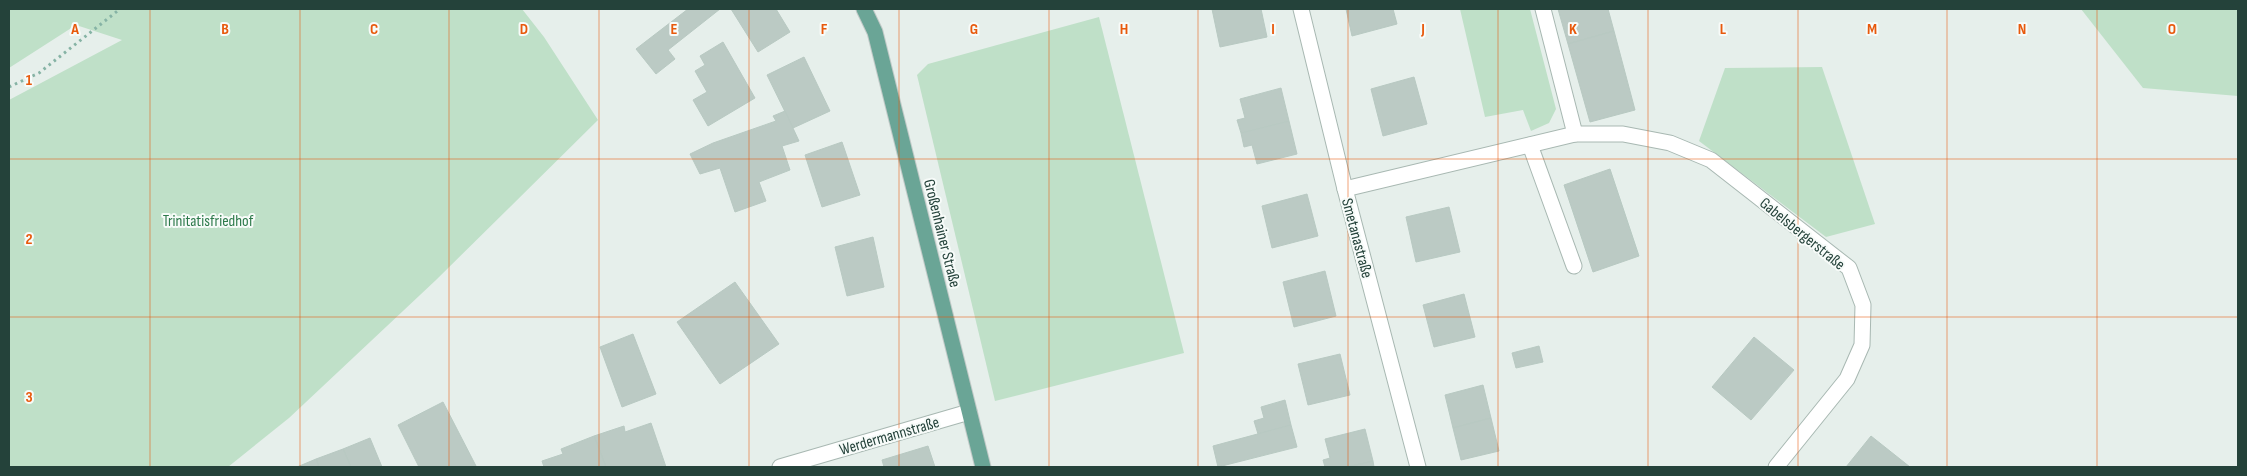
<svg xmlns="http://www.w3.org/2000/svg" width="2247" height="476" viewBox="0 0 2247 476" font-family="'Sofia Sans Condensed',sans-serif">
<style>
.green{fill:#bfe0c8}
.building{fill:#bbcac4;stroke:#b8c9c2}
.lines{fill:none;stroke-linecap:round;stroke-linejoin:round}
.minor-casing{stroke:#a8b8b2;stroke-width:17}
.primary-casing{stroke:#c2cac8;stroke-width:17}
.path{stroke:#86b3a5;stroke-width:3;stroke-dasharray:2.5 4;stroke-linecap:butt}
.minor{stroke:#fff;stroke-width:15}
.primary{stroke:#6aa596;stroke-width:15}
.grid{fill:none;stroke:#e8590c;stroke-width:1;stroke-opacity:0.55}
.labels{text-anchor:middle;stroke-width:4;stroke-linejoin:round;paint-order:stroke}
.park-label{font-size:16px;fill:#2d7a4b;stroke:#f7fbf9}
.street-label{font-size:16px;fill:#24423a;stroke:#f7fbf9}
.grid-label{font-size:16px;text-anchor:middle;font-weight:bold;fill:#e8590c;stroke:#f7fbf9;stroke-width:4;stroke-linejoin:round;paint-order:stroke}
</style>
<rect width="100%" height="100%" fill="#e6efeb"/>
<g class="green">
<path d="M9,9H522L544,37L598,120L436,280L289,418L228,467H9V100L122,40L76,25L9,68Z"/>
<path d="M1460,9H1530L1556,109L1549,123L1531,131L1523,110L1485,117Z"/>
<path d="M2081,9H2238V96L2143,88Z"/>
<path d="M1099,17L1184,353L995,401L917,75L928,64Z"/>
<path d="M1822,67L1875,224L1826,237L1699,141L1725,68Z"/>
</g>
<g class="building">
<path d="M688,9H720L668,50L675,59L656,74L636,49Z"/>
<path d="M731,9H776L790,32L758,52Z"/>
<path d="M1212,9H1261L1267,37L1220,47Z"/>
<path d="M1346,9H1393L1397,24L1352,36Z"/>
<path d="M1558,9H1608L1614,31L1568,44Z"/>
<path d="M1614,31L1635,110L1590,122L1568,44Z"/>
<path d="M723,42L755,98L708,126L693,100L707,92L695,71L705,65L700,56Z"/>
<path d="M804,57L830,111L793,128L767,75Z"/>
<path d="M1414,77L1427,124L1383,136L1371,89Z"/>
<path d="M1281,88L1289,121L1241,133L1237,120L1245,118L1240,99Z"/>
<path d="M785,111L799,141L782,146L790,170L759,182L766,201L735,212L720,168L700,174L690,154L713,143L776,121L773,116Z"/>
<path d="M1289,121L1297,154L1257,164L1252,145L1244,147L1241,133Z"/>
<path d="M842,142L860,195L822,207L805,155Z"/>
<path d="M1610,169L1639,256L1593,272L1564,185Z"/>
<path d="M1307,194L1318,236L1272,248L1262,206Z"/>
<path d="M1449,207L1460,252L1416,262L1406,217Z"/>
<path d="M873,237L884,287L847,296L835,247Z"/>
<path d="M1325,271L1336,316L1294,327L1283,282Z"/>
<path d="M735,282L779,344L720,384L677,322Z"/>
<path d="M1464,294L1475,337L1434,347L1423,305Z"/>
<path d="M633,334L656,394L622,407L600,347Z"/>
<path d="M1754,337L1794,370L1751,420L1712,387Z"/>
<path d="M1539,346L1543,362L1516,368L1512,353Z"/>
<path d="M1340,354L1350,395L1308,405L1298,364Z"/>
<path d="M1483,385L1491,418L1453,428L1445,395Z"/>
<path d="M1285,400L1291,425L1258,434L1254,421L1264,418L1261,407Z"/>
<path d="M443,402L476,466L473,467H419L398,425Z"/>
<path d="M1491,418L1499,451L1461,460L1453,428Z"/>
<path d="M651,423L666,467H606L594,436L624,426L625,432Z"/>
<path d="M1291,425L1297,447L1218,467L1213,446Z"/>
<path d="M1365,429L1373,461L1348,467H1325L1323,460L1330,458L1325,439Z"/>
<path d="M594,436L606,467H544L542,461L563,454L561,449Z"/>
<path d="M1871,436L1910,467H1846Z"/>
<path d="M370,438L382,467H351L343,449Z"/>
<path d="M928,446L935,467H884L882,460Z"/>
<path d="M343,449L351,467H319L316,459Z"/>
<path d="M316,459L319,467H297Z"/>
<path d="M1373,461L1374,467H1348Z"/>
</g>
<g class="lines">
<defs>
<g id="minor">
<path d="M1301,9L1345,189L1418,467"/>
<path d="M1543,9L1575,134"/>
<path d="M1530,145L1574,266"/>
<path d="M1345,189L1575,134H1623L1670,143L1711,160L1849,268L1863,305L1862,345L1847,379L1776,467"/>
<path d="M780,467L969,412"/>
</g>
<path id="primary" d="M864,9L875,32L983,467"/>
</defs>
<use href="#minor" class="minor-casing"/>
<use href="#primary" class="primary-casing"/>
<path class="path" d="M9,87L39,73L120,9"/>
<use href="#minor" class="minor"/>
<use href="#primary" class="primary"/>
</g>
<path class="grid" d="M150,9V467M300,9V467M449,9V467M599,9V467M749,9V467M899,9V467M1049,9V467M1198,9V467M1348,9V467M1498,9V467M1648,9V467M1798,9V467M1947,9V467M2097,9V467M9,159H2238M9,317H2238"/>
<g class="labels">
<g class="park-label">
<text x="208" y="226">Trinitatisfriedhof</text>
</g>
<g class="street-label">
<text transform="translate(943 233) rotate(76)" y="6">Großenhainer Straße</text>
<text transform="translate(1803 233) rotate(39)" y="6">Gabelsbergerstraße</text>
<text transform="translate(1358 238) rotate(75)" y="6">Smetanastraße</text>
<text transform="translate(889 435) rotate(-16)" y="6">Werdermannstraße</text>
</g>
</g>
<g class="grid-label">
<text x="75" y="34">A</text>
<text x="225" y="34">B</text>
<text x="374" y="34">C</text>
<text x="524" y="34">D</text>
<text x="674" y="34">E</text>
<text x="824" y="34">F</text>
<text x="974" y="34">G</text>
<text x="1124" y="34">H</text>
<text x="1273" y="34">I</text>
<text x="1423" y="34">J</text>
<text x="1573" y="34">K</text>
<text x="1723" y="34">L</text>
<text x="1872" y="34">M</text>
<text x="2022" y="34">N</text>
<text x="2172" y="34">O</text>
<text x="29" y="85">1</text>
<text x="29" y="244">2</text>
<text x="29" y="402">3</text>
</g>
<rect width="2247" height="476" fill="none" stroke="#24423a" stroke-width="20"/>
</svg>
